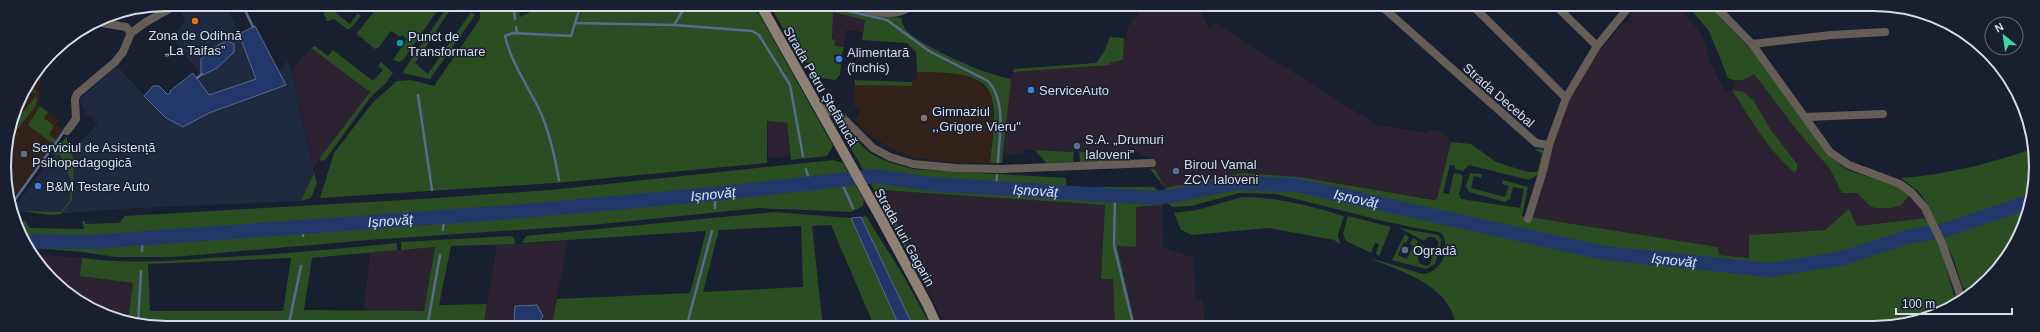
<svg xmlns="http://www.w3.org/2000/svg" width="2040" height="332" viewBox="0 0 2040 332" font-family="Helvetica,sans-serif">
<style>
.built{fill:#1f2a40}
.industrial{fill:#2c2231}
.education{fill:#33221a}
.green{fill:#2a4d21;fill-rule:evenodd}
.water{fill:#22386a;stroke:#586a90}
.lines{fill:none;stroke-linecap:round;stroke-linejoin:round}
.stream{stroke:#586a90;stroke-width:2.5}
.river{stroke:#22386a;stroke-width:14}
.street{stroke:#665e56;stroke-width:8}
.secondary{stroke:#8e8174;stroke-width:10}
.food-dot{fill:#e8710a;stroke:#171f31;stroke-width:1.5}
.culture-dot{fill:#0f9aa8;stroke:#171f31;stroke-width:1.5}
.shop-dot{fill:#3f7fe0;stroke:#171f31;stroke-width:1.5}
.education-dot{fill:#8d6e63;stroke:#171f31;stroke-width:1.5}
.service-dot{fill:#5c6f8a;stroke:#171f31;stroke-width:1.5}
.labels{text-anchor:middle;stroke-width:3;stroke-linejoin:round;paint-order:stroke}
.poi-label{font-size:13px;fill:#d7ddea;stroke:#171f31;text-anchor:start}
.street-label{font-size:13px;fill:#d7ddea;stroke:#171f31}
.water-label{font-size:14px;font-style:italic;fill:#d9e2f2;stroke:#171f31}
.rim{fill:none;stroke:#d7ddea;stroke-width:2}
</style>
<rect width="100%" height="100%" fill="#171f31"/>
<g class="built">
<path d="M189,4H222L231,15L257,79L209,95L196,77L200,74L171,37L185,21L180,10Z"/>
<path d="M288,61L291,68L314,173L301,201L116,209L49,215L13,210L66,137L71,152L98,123L85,113L79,100L117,66L166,118L183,127L209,113L285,84L278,72Z"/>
</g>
<g class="industrial">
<path d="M1145,4H1197L1209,28L1215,23L1380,127L1385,126L1426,133L1428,129L1444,133L1451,142L1437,200L1300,177L1243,173L1165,188L1155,169H1152L1151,156H1140V152L1127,151V154L1035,150H1024L1023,154H1004L1009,84L1013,72L1109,65L1110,63L1123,60V44L1128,27Z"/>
<path d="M1639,4H1678L1702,35L1711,64L1725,92L1732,90L1735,82L1745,80L1754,74L1799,133L1830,169L1842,193H1857L1870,206L1875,208H1891L1910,195L1927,218L1857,226L1849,209L1825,230L1749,235V258L1719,255L1718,247L1534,218L1555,135L1568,101L1597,51L1609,41L1623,23L1629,22L1631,15Z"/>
<path d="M833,12L865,20L863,32L846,30L844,47L834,46L832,39Z"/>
<path d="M311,48L370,92L313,167L292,70Z"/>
<path d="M767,121L787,123L790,156L768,158Z"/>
<path d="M880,190L1105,205L1101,279L1113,278L1115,328H946Z"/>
<path d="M1149,205H1162L1163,247L1193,258L1196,299H1203L1205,328H1136L1117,246L1136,247V207H1148Z"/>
<path d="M568,241L551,328H483L497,245Z"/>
<path d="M435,247L424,311H364L370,252Z"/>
<path d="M33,254L82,258L81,276L133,283L128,320L94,311L44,273Z"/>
</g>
<g class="education">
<path d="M47,58L39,88L40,106L59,120L56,124L64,130L11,203L4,156L16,104Z"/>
<path d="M917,72H951L976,80L990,92L994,119L990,163H959L916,158L890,148L865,132L854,119L858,115L859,110L854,106L855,85L912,86V80H917Z"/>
</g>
<g class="green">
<path d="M330,4H341L335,12L350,24L358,13L361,16L350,29H347L334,19L328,21L325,20L327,18L323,15Z"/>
<path d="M380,4H442L403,60L399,62L393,60L407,39L402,35L400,37L391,31L379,47L375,49L358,35L357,33Z"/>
<path d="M449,4H454L415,63L428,74L471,12L475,15L430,79L402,73Z"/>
<path d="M472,4H518L520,17L547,4H746L748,8L759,14L833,146L827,156L791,160L787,123L767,121V163L555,183L320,198L334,153L374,101L397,81L411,80L434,86L480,19V11Z"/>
<path d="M769,4H833L888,17L901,18C902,21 903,26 905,29C921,47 987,75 1011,79L1002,163H990C992,142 998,112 990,93C982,71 936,72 917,72L916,52L907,43L862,40L865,20L833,12L832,39L835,40L834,46L844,47L842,55H834V63L841,64L840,75L835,80L815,77L804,57L796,51Z"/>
<path d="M1686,4H1709L1763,63L1827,154L1847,170L1899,187L1910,195L1901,205L1891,208H1875L1870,206L1857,193H1842L1830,169L1799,133L1754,74C1744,80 1739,83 1728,78L1709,31Z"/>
<path d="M1110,37L1124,38L1123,60L1110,63V65L1013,72L1014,69L1096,63L1104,52Z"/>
<path d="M315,46L328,56L333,50L373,81L383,70L378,66L381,62L393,73L386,83L370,98L325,160L322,161L319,159L370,92L311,48Z"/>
<path d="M855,80L912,82V86L855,85Z"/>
<path d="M31,82L37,95L36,105L9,140L11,127L37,95L27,87Z"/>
<path d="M1732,90L1744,92L1753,100L1771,130L1797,164V169L1795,173C1768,150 1751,120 1732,90Z"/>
<path d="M40,106L48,112L44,118L54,126L49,134L56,140L53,144L28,125Z"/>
<path d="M836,119C847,123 858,145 869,152C881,161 899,165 913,169L1066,178V187H1154L1160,192L1162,205L1136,207V247L1117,246L1136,328H1115L1113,279H1101L1105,205L880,190L888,206L882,205L863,169L837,125Z"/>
<path d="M66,137L74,161L72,200L61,214L49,215L22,211L61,212L70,200L71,180L60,155L53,154Z"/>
<path d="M1451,142L1471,144L1496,162L1528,172H1537L1542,154L1535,149H1542L1544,152L1539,174L1529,180L1469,165L1463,171L1455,169V166L1450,165L1443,193L1449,194L1454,173L1461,174L1463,178L1459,194L1461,199L1520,208L1524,189L1513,187L1510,199L1505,202L1469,192L1466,186L1470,173L1482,174L1481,178L1474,176L1471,188L1505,197L1509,186L1502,184L1503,180L1528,187L1522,216L1718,247L1719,255L1749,258V235L1825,230L1849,209L1857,226L1927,218L1940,246L1954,295L1967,291L1962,286L1953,258L1927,204L1919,192L1901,178C1943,175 1992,163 2032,149L2036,177L2019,237L1988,281L1945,311L1885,328H1456C1452,285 1403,273 1370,258L1423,274C1442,272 1451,249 1442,233L1387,222L1276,194L1240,193L1191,206L1172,207L1168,203L1165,188L1150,169H1155L1165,188L1243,173L1300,177L1434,200L1437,199Z"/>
<path d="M1035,150L1074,152L1073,162L1046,163Z"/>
<path d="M1079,152L1127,154L1124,160L1080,162Z"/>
<path d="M833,160L843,163L864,200L863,206L851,212L759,208L592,225L369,240L174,257H115L83,252L30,248L15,222L25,221L30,228L84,229L82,221H85V224L119,223L125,216L422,199L550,190Z"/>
<path d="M314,173L317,183L311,198L301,201Z"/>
<path d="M1242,197C1277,197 1310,206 1344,216L1338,235L1340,244L1334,240L1269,228L1192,235L1181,230L1174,213L1197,210Z"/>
<path d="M774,212L851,218L900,328H875L831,225L812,226L823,328H551L557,299L690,293L706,231L522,243L526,236L535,235ZM801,226L803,287L703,292L719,230Z"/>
<path d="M866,216L903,275L932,328H914L861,217Z"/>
<path d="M893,216L931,298L891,221Z"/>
<path d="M1348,216L1391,227L1379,256L1376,254L1379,244L1375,243L1371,253L1346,241L1343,234Z"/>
<path d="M1399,228L1438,235L1441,239L1440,251L1437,249L1439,242L1434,237H1428L1424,241Z"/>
<path d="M1405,234L1409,237L1406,243L1404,242L1398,255L1407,259L1413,246L1410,244L1413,238L1418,241L1413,254L1416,255L1421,244L1425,247L1427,250L1419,254L1418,257L1419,263L1426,266L1430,264L1432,258L1430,251H1434L1438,254L1435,264L1426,269L1392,260Z"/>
<path d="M510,236L514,238L515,244L451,246L439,305L487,304L483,328H155L128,320L133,283L80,276L82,258C125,264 167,261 209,258C272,255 335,249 397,243V250L312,258L304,310L424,311L435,247L401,250V242ZM291,258L283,311H150L148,264Z"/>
</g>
<g class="water">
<path d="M255,26L286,85L209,113L183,127L166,118L144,96L153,86H159L167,94H170V91L193,73L209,95L256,79L239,34Z"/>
<path d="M227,41L234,44V52L217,68L203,75L201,73V59L218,45Z"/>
<path d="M861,217L914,328H900L851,218Z"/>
<path d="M537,305L543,316L539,323H514L515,306Z"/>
</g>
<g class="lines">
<g class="stream">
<path d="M242,4L253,27"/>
<path d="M513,4L515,19"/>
<path d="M819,4L887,20L929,51L988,81C1007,102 999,136 998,162"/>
<path d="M575,23L674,25L687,4"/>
<path d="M674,25L752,31L759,35L790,85L803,156"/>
<path d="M516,27L517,33"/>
<path d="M197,78L202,74"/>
<path d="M418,95L432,190"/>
<path d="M806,169L810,184"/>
<path d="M559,180C555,157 549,130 539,109C527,85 511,62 505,36L513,33L571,36L581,4"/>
<path d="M841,181L853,208"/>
<path d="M996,189L997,175"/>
<path d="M715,194V208"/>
<path d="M1115,196L1114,245L1134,328"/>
<path d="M11,205L65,130"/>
<path d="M443,230L444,217"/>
<path d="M303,236L304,227"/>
<path d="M142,251L143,238"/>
<path d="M138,323L141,271"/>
<path d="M288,328L301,266"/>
<path d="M427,328L440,255"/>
<path d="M686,328L712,231"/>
</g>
<path class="river" id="s1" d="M26,241L91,242L512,212L715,194L875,176L931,184L1153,198L1173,196L1236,183L1295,185L1604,253L1770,270L1843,258L1908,237L1945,230L2029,202"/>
<g class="street">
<path d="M848,4C871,10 894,21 914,4"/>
<path d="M1379,4L1536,143L1549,145"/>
<path d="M1471,4L1566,98"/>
<path d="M1554,4L1597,46"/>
<path d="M1713,4L1752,44L1830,152L1849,165L1900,184L1912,193L1925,208L1942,243L1962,300"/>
<path d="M96,22L126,27L131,33"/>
<path d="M1752,44L1831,35L1885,32"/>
<path d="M818,106L843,118L873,148L890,157L913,164L956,168L1002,169L1152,163"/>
<path d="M1805,117L1883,114"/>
<path d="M67,131L76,119L75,99L77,94L115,62L123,52L131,33L146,22L178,4"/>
<path d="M1528,219L1543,171L1549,145L1566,98L1597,46L1631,4"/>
</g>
<path class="secondary" d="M760,4L879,215L927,304L938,328"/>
</g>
<circle class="food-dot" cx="195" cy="21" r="4"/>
<circle class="culture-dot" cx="400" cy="43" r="4"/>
<g class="shop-dot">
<circle cx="839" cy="59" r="4"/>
<circle cx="1031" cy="90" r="4"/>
<circle cx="38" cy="186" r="4"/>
</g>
<circle class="education-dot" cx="924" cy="118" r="4"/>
<g class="service-dot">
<circle cx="1077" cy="146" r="4"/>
<circle cx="24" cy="154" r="4"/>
<circle cx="1176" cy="171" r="4"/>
<circle cx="1405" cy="250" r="4"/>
</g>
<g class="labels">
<g class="poi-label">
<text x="195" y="40" text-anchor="middle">Zona de Odihnă<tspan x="195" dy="15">„La Taifas”</tspan></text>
<text x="408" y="41">Punct de<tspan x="408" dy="15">Transformare</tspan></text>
<text x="847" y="57">Alimentară<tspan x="847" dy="15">(închis)</tspan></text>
<text x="1039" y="95">ServiceAuto</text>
<text x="932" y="116">Gimnaziul<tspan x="932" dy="15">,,Grigore Vieru"</tspan></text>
<text x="1085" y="144">S.A. „Drumuri<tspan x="1085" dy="15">Ialoveni”</tspan></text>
<text x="32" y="152">Serviciul de Asistență<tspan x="32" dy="15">Psihopedagogică</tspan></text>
<text x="1184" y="169">Biroul Vamal<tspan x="1184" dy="15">ZCV Ialoveni</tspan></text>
<text x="46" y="191">B&amp;M Testare Auto</text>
<text x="1413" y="255">Ogradă</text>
</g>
<g class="street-label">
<text transform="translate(821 86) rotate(60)" y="5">Strada Petru Ștefănucă</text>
<text transform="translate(1499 95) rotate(41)" y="5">Strada Decebal</text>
<text transform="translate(905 237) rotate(61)" y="5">Strada Iuri Gagarin</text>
</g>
<g class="water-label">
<text dy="5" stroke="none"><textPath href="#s1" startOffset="1013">Ișnovăț</textPath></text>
<text dy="5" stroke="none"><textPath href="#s1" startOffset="689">Ișnovăț</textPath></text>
<text dy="5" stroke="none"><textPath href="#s1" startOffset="1337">Ișnovăț</textPath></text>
<text dy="5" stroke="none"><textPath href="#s1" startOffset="365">Ișnovăț</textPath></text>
<text dy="5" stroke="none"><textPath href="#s1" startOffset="1661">Ișnovăț</textPath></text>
</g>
</g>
<path d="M0 0H2040V332H0ZM166 11H1874A155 155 0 0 1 2029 166V166A155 155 0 0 1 1874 321H166A155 155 0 0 1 11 166V166A155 155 0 0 1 166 11Z" fill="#171f31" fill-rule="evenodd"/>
<path class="rim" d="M166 11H1874A155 155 0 0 1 2029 166V166A155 155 0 0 1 1874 321H166A155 155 0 0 1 11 166V166A155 155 0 0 1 166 11Z"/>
<g transform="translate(2004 36) rotate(331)"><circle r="19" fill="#171f31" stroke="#646b7b"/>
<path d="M0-3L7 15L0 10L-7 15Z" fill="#3fd4a2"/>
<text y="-6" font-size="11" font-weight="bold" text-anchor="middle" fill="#d7ddea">N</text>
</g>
<path d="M1896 308v6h116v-6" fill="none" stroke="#d7ddea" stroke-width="2"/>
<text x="1902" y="308" font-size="12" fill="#d7ddea" stroke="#171f31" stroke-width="3" paint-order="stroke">100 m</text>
</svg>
